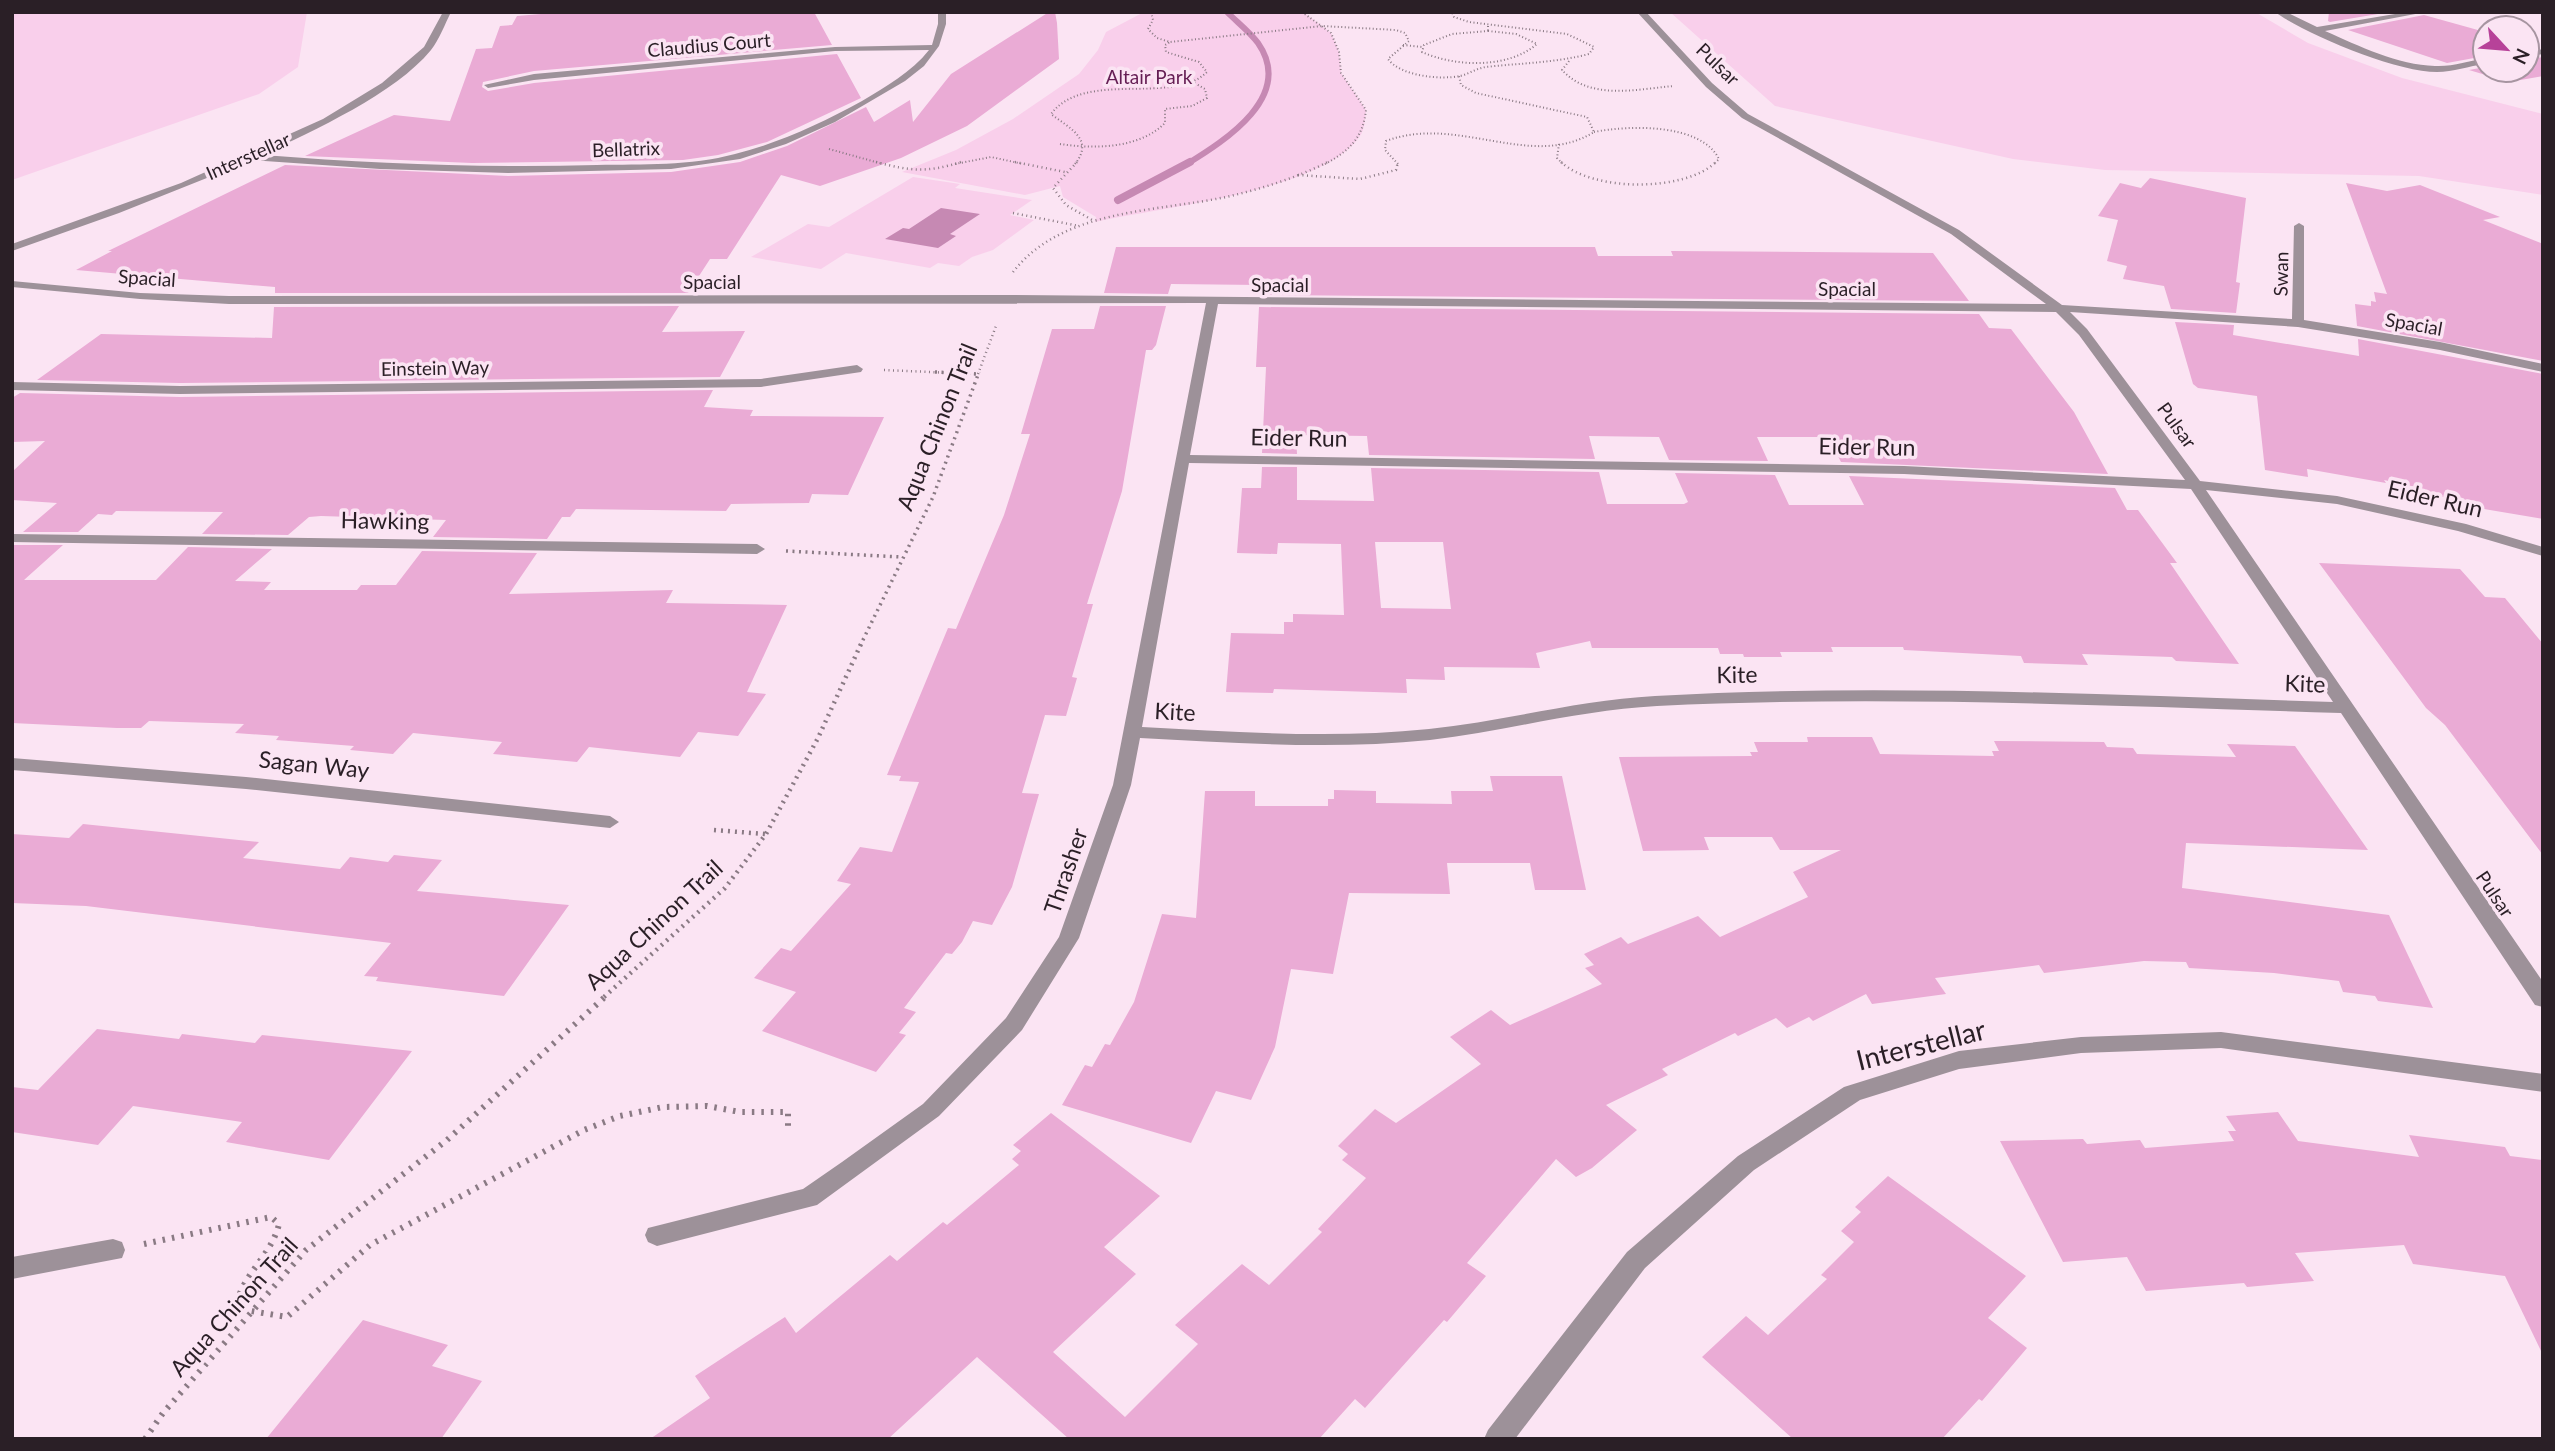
<svg xmlns="http://www.w3.org/2000/svg" width="2555" height="1451" viewBox="0 0 2555 1451" font-family="Lato,sans-serif">
<style>
.green{fill:#f9cfeb}
.water{fill:#c689b3}
.lines{fill:none;stroke-linecap:round;stroke-linejoin:round}
.stream-far1{stroke:#c689b3;stroke-width:6}
.stream{stroke:#c689b3;stroke-width:8}
.building{fill:#eaabd5;fill-rule:evenodd}
.path-far4{stroke:#8a7a84;stroke-width:2;stroke-dasharray:1 2.5;stroke-linecap:butt}
.path-far3{stroke:#8a7a84;stroke-width:2.5;stroke-dasharray:1 3.5;stroke-linecap:butt}
.path-far2{stroke:#8a7a84;stroke-width:3.5;stroke-dasharray:2 4.5;stroke-linecap:butt}
.path-far1{stroke:#8a7a84;stroke-width:4.5;stroke-dasharray:2 5;stroke-linecap:butt}
.path{stroke:#8a7a84;stroke-width:6;stroke-dasharray:2.5 7;stroke-linecap:butt}
.minor{fill:#9d9199;fill-rule:evenodd}
.labels{text-anchor:middle;stroke-width:7;stroke-linejoin:round;paint-order:stroke}
.far-street-label{font-size:19px;fill:#2a1f26;stroke:#fbe4f3}
.far-park-label{font-size:19px;fill:#641d53;stroke:#fbe4f3}
.street-label{font-size:23px;fill:#2a1f26;stroke:#fbe4f3}
.near-street-label{font-size:28px;fill:#2a1f26;stroke:#fbe4f3}
</style>
<rect width="100%" height="100%" fill="#fbe4f3"/>
<g class="green">
<path d="M12,12H307L298,67L259,94L12,180Z"/>
<path d="M1144,12L1306,14L1331,33L1339,52L1341,73L1366,110C1365,118 1365,129 1360,136C1322,192 1160,207 1095,222L1096,217L1063,197L1060,186L1025,195L902,172L956,150L1013,119L1079,74L1098,50L1106,32Z"/>
<path d="M1670,12H2255L2308,43L2402,78L2543,114V195L2419,176L2105,170L2013,159L1775,106Z"/>
<path d="M913,177L960,184L955,188L1032,200L1010,215L1034,220L993,250L972,257L959,266L938,263L930,268L846,253L821,269L751,257L808,224L829,227Z"/>
</g>
<path class="water" d="M941,208L980,214L950,234L956,236L938,248L885,239L903,228L909,229Z"/>
<g class="lines">
<path class="stream-far1" d="M1187,164C1226,140 1295,96 1258,43C1250,32 1237,22 1227,12"/>
<path class="stream" d="M1118,200L1190,162"/>
</g>
<g class="building">
<path d="M565,12H814L832,45L534,71L483,82L482,87L488,91L534,83L837,54L861,98L767,142L718,155L683,160L472,163L305,156L394,115L450,121L476,49L492,48L500,26L512,25L517,16Z"/>
<path d="M1049,12H1055L1057,23L1059,59L967,126L901,158L820,186L781,175L727,259H710L688,293H275V287L76,270L112,251H108L285,165L508,176L671,172L740,162L787,146L866,107L874,122L910,100L913,122L951,74Z"/>
<path d="M2329,12H2390L2330,22L2328,21Z"/>
<path d="M2424,15L2485,32V56L2447,63L2348,30Z"/>
<path d="M2543,57V76L2509,82L2469,70L2485,67V70H2527V59Z"/>
<path d="M2150,178L2246,198L2236,282L2240,283L2236,313L2171,309L2164,286L2123,279L2127,266L2107,261L2118,220L2098,216L2120,183L2141,188Z"/>
<path d="M2346,183L2387,191L2420,185L2500,217L2483,220L2543,244V361L2357,326L2355,304L2371,306V301L2376,302L2374,292L2387,294Z"/>
<path d="M1116,247H1595L1598,256H1673L1671,251L1933,253L1969,301L1260,295V285L1171,284L1168,294L1104,293Z"/>
<path d="M679,306L662,332L745,331L720,377L180,383L37,380L101,334L272,338L274,307Z"/>
<path d="M1100,306H1166L1156,345L1152,350H1146L1122,491L1087,604H1093L1072,677L1077,678L1066,716L1045,715L1022,793L1039,794L1012,887L992,925L973,921L962,942L952,954L946,953L904,1008L916,1012L899,1033L906,1035L876,1072L762,1031L796,992L754,978L781,948L791,951L851,884L837,881L860,847L892,852L919,782L899,781L901,776L887,775L948,628L956,629L1004,515L1030,434H1021L1052,329H1094Z"/>
<path d="M1259,307L1979,314L1989,328L2011,329L2074,412L2108,474L1841,462L1828,437H1757L1768,461L1669,460L1659,437L1589,436L1595,459L1369,455L1367,436L1296,435L1297,454L1262,453L1266,367H1256Z"/>
<path d="M2175,322L2234,325L2233,335L2359,356L2358,339L2543,374V519L2484,509L2426,492L2425,489L2384,480L2386,483L2307,469L2308,477L2265,470L2257,396L2198,388L2193,384Z"/>
<path d="M713,390L704,407L753,410L750,416L884,417L848,495L812,494L809,503L731,504L726,511L576,509L570,517H562L547,539L433,537L446,520L321,516L309,517L288,535L202,534L223,512L116,511L112,515L98,514L78,532H23L57,503L12,500V472L45,441L12,442V398L20,393L180,397Z"/>
<path d="M1262,467H1297V500L1374,501L1371,468L1599,472L1607,504H1684L1688,502L1675,473L1775,475L1789,505H1864L1849,476L2115,488L2127,510H2138L2177,563H2170L2239,664L2176,661L2172,657L2082,654L2088,665L2024,663L2021,656L1904,650L1903,647H1831L1833,652H1780L1782,657H1744L1743,654H1720L1718,648H1592L1590,641L1536,653L1540,668L1444,667L1445,680L1406,679L1407,693L1274,689L1273,693L1226,692L1231,633L1284,634V622H1293V614L1344,615L1341,544L1278,543L1277,554L1237,553L1242,488H1261ZM1375,542H1443L1451,609L1381,608Z"/>
<path d="M12,545H63L24,580H156L188,547L272,549L235,581L271,582L264,590H357L361,585H396L422,551L537,553L509,594L673,590L666,603L787,605L747,692L766,694L738,736L698,732L680,757L589,747L577,762L493,754L502,742L413,733L393,754L350,750L354,746L276,740L279,736L235,733L244,724L149,721L141,728H117L12,723Z"/>
<path d="M2319,563L2460,569L2485,597L2505,598L2543,644V855L2445,725L2426,708Z"/>
<path d="M1807,737H1872L1880,754L1994,756L1992,751H1999L1994,741L2104,742L2107,747L2133,748L2137,754L2236,757L2227,744L2295,746L2368,850L2186,843L2182,888L2389,915L2433,1008L2378,1001L2375,996L2343,992L2339,981L2274,973L2189,968L2186,962L2144,961L2044,973L2039,965L1935,978L1946,994L1872,1004L1866,994L1813,1021L1809,1017L1787,1028L1776,1018L1738,1036L1735,1033L1662,1069L1668,1075L1606,1105L1637,1130L1592,1168L1576,1177L1556,1159L1467,1263L1486,1276L1447,1322L1444,1320L1365,1408L1355,1399L1319,1439H1069L977,1357L888,1439H650L710,1398L695,1376L785,1317L796,1333L890,1255L897,1261L943,1222L947,1225L1019,1165L1012,1159L1021,1151L1013,1145L1051,1113L1160,1196L1104,1247L1136,1274L1053,1352L1125,1417L1198,1344L1175,1325L1242,1264L1269,1285L1322,1232L1318,1229L1366,1178L1342,1160L1348,1154L1338,1146L1375,1109L1396,1123L1481,1064L1450,1037L1491,1010L1510,1025L1602,984L1585,968L1594,965L1584,954L1621,937L1628,944L1698,916L1720,937L1808,897L1793,872L1841,850H1780L1772,837H1704L1709,850L1643,851L1619,757L1752,756L1750,752H1758L1754,742H1808Z"/>
<path d="M1490,776H1562L1586,890H1535L1530,863H1447L1450,894L1349,893L1333,974L1291,969L1275,1047L1251,1100L1216,1091L1191,1143L1062,1105L1085,1065L1092,1067L1105,1044L1110,1045L1134,1002L1162,914L1196,918L1205,791H1255V806H1328V799H1334V790L1376,791V803L1452,804L1451,791H1493Z"/>
<path d="M83,824L259,842L243,858L340,869L350,857L388,862L394,855L442,860L417,891L569,905L504,996L376,981L378,977L364,976L391,943L86,906L12,903V834L69,838Z"/>
<path d="M97,1029L179,1039L182,1034L255,1043L262,1035L412,1051L329,1160L226,1142L242,1122L133,1106L98,1145L12,1132V1087L38,1090Z"/>
<path d="M2278,1112L2298,1141L2419,1157L2409,1135L2505,1147L2510,1156L2543,1160V1355L2505,1276L2413,1264L2404,1245L2295,1253L2314,1281L2247,1287L2244,1283L2146,1291L2127,1257L2063,1262L2000,1141L2083,1139L2087,1144L2140,1140L2145,1148L2234,1141L2228,1131H2236L2226,1116Z"/>
<path d="M1888,1176L2026,1276L1988,1318L2027,1348L1982,1401L1979,1399L1942,1439H1793L1702,1357L1746,1316L1768,1335L1827,1279L1821,1275L1854,1242L1841,1231L1861,1212L1855,1207Z"/>
<path d="M363,1320L448,1345L432,1366L482,1381L441,1439H266Z"/>
</g>
<g class="lines">
<g class="path-far4">
<path d="M1151,12L1153,20L1148,29L1157,38L1170,42L1322,26L1396,30L1405,33L1409,41L1388,59C1400,76 1440,80 1460,76C1469,74 1477,68 1486,67C1521,63 1554,63 1589,54L1594,47L1567,34L1469,22L1454,17L1452,12"/>
<path d="M1302,12L1331,33L1339,52L1341,73L1366,110C1363,138 1349,151 1325,164"/>
<path d="M1488,26V31"/>
<path d="M1488,31L1516,34L1537,44C1508,69 1455,67 1422,52L1424,45L1452,34Z"/>
<path d="M1403,45L1422,47"/>
<path d="M1569,61L1562,70C1590,101 1637,89 1674,86"/>
<path d="M1594,132C1629,125 1701,123 1719,159L1714,164"/>
<path d="M1060,144C1094,149 1139,149 1165,123V109L1192,106L1207,98L1205,89L1193,82"/>
<path d="M1559,144L1557,158L1563,164"/>
<path d="M829,149L883,164"/>
<path d="M955,164L991,157L1023,164"/>
<path d="M1075,164C1095,139 1069,128 1051,114C1085,69 1173,106 1207,72L1199,62L1166,52L1165,45L1170,42"/>
<path d="M1398,164L1385,150L1386,141C1458,114 1531,171 1594,132L1587,117L1476,93L1461,85L1459,76"/>
</g>
<g class="path-far3">
<path d="M876,162C910,171 927,173 961,162"/>
<path d="M1015,162L1065,172"/>
<path d="M1077,162L1053,188L1066,205L1094,221"/>
<path d="M1561,162C1593,192 1685,192 1716,162"/>
<path d="M1298,175L1360,179L1396,170L1398,162"/>
<path d="M1013,213L1079,226"/>
<path d="M1013,272C1062,209 1155,212 1226,197C1261,189 1296,178 1328,162"/>
<path d="M884,370L976,374"/>
<path d="M978,374L996,326"/>
</g>
<g class="path-far2">
<path d="M935,372L978,374"/>
<path d="M786,551L901,557"/>
<path d="M860,646L933,497L979,372"/>
</g>
<g class="path-far1">
<path d="M714,830L765,834"/>
<path d="M604,997L725,888L766,834L818,738L861,644"/>
</g>
<g class="path">
<path d="M144,1244L271,1217L279,1224C272,1254 245,1272 237,1302L251,1311L287,1317L370,1245L584,1130L620,1116L663,1107L707,1106L740,1112H788V1128"/>
<path d="M145,1439L163,1413L306,1250L447,1140L606,996"/>
</g>
<g class="minor">
<path d="M443,12H451C445,24 439,40 431,50C395,94 314,130 263,155C375,164 486,168 597,165C643,164 690,166 735,154C779,143 822,123 862,101C885,87 912,72 929,50L835,51L534,80L488,88L484,85L534,74L835,47L932,45L938,24V12H946V24L939,46L924,66L905,81L835,122L786,144L740,159L671,169L508,173L380,169L252,160L119,213L12,251V244L181,183L323,119L382,83L424,47Z"/>
<path d="M1637,12H1646L1712,83L1748,114L1959,230L2062,305L2292,319L2294,226L2299,223L2304,226V320L2440,342L2543,364V372L2440,350L2298,327L2070,312L2087,329L2200,481L2337,496L2466,524L2543,547V556L2458,531L2337,504L2206,490L2543,982V1007L2535,1005L2341,713C2113,706 1885,695 1657,706C1580,710 1506,731 1430,740C1333,750 1236,743 1140,738L1131,785L1079,938L1022,1030L939,1116L817,1205L657,1246L648,1242L645,1235L648,1228L803,1189L842,1162L923,1104L1006,1018L1059,937L1113,785L1206,303L229,304L140,299L12,287V281L140,293L229,296L1004,295L2046,304L1951,234L1742,118L1706,87ZM1218,304L2056,312L2079,335L2185,480L1904,466L1190,455ZM1189,463L1904,474L2191,489L2333,702C2108,695 1881,683 1655,696C1579,700 1505,721 1429,729C1334,739 1237,732 1142,727Z"/>
<path d="M2275,12H2286L2317,27L2407,12H2426L2325,31C2359,46 2398,65 2435,66C2452,67 2469,61 2485,58V64C2469,66 2453,72 2437,72C2397,72 2307,35 2275,12Z"/>
<path d="M2543,49V54L2527,56V52Z"/>
<path d="M857,365L863,369L861,372L761,387L180,394L12,390V382L180,386L761,379Z"/>
<path d="M12,534L757,544L765,549L757,554L12,542Z"/>
<path d="M12,758L246,777L610,816L619,822L610,828L246,789L12,770Z"/>
<path d="M2221,1032L2543,1074V1092L2221,1048L2081,1053L1959,1069L1860,1100L1754,1170L1645,1268L1515,1439H1484L1488,1430L1627,1252L1738,1156L1844,1087L1959,1051L2081,1037Z"/>
<path d="M113,1239L122,1242L125,1250L122,1258L12,1279V1257Z"/>
</g>
</g>
<g class="labels">
<g class="far-street-label">
<text transform="translate(709 45) rotate(-5)" y="7">Claudius Court</text>
<text transform="translate(1718 64) rotate(44)" y="7">Pulsar</text>
<text transform="translate(626 149) rotate(-2)" y="7">Bellatrix</text>
<text transform="translate(248 156) rotate(-24)" y="7">Interstellar</text>
<text transform="translate(2281 274) rotate(-89)" y="7">Swan</text>
<text transform="translate(147 278) rotate(4)" y="7">Spacial</text>
<text x="712" y="289">Spacial</text>
<text x="1280" y="292">Spacial</text>
<text x="1847" y="296">Spacial</text>
<text transform="translate(2414 324) rotate(10)" y="7">Spacial</text>
<text transform="translate(435 368) rotate(-1)" y="7">Einstein Way</text>
<text transform="translate(2177 425) rotate(54)" y="7">Pulsar</text>
<text transform="translate(2495 894) rotate(56)" y="7">Pulsar</text>
</g>
<g class="far-park-label">
<text x="1149" y="84">Altair Park</text>
</g>
<g class="street-label">
<text transform="translate(937 427) rotate(-68)" y="8">Aqua Chinon Trail</text>
<text transform="translate(1299 438) rotate(1)" y="8">Eider Run</text>
<text transform="translate(1867 447) rotate(1)" y="8">Eider Run</text>
<text transform="translate(2435 499) rotate(13)" y="8">Eider Run</text>
<text transform="translate(385 521) rotate(1)" y="8">Hawking</text>
<text transform="translate(1737 675) rotate(-1)" y="8">Kite</text>
<text transform="translate(2305 684) rotate(2)" y="8">Kite</text>
<text transform="translate(1175 712) rotate(3)" y="8">Kite</text>
<text transform="translate(314 765) rotate(6)" y="8">Sagan Way</text>
<text transform="translate(1066 871) rotate(-71)" y="8">Thrasher</text>
<text transform="translate(654 925) rotate(-43)" y="8">Aqua Chinon Trail</text>
<text transform="translate(234 1307) rotate(-48)" y="8">Aqua Chinon Trail</text>
</g>
<g class="near-street-label">
<text transform="translate(1921 1045) rotate(-14)" y="10">Interstellar</text>
</g>
</g>
<rect width="2555" height="1451" fill="none" stroke="#2a1f26" stroke-width="28"/>
<g transform="translate(2506 49) rotate(116)"><circle r="33" fill="#fbe4f3" stroke="#a795a1" stroke-width="2"/>
<path d="M0-5L12 26L0 18L-12 26Z" fill="#b74299"/>
<text y="-10" font-size="19" font-weight="bold" text-anchor="middle" fill="#2a1f26">N</text>
</g>
</svg>
